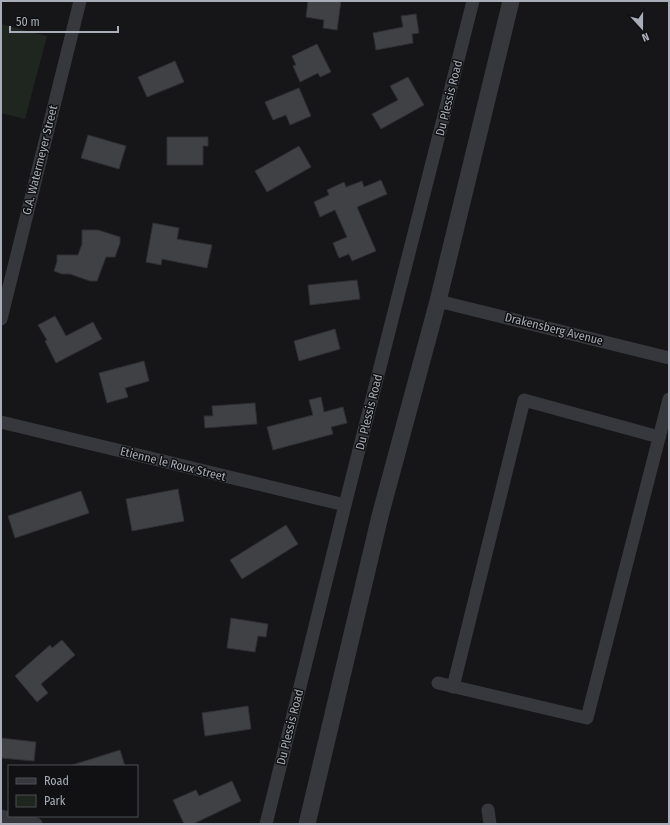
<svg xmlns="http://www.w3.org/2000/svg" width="670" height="825" viewBox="0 0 670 825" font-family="'Fira Sans Condensed',sans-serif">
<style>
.green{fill:#1e261f}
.building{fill:#404145;stroke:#303034}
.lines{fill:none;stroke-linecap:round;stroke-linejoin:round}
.minor{stroke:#37383d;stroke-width:13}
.tertiary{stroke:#37383d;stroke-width:17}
.labels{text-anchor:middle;stroke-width:3;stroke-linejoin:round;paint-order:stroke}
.street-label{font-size:12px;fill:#a8adb8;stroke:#111113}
</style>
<rect width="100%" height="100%" fill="#161618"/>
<path class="green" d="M1,24L47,36L25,119L1,113Z"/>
<g class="building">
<path d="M308,1H341L337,30L323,28L324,20L306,17Z"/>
<path d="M416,14L419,33L412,34L413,43L376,50L373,33L403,27L401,16Z"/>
<path d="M317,44L331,72L320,77L318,73L300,82L293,66L296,65L292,56Z"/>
<path d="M175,61L184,82L147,97L138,77Z"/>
<path d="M408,77L424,105L381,129L372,114L398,100L390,86Z"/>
<path d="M299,88L311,116L290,125L286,115L273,120L265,102Z"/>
<path d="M88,135L126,146L119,169L81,158Z"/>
<path d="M167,137H208V146H203V165H167Z"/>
<path d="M299,146L311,167L267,192L255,171Z"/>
<path d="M381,180L387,194L357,207L376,251L352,261L349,254L339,258L333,243L347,237L335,210L320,217L314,202L329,195L327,190L344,182L346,187L362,181L364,187Z"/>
<path d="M153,223L179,228L177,239L212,245L207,268L162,259L161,265L146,262Z"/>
<path d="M82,230H98L120,237V243L115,257H106L97,281H90L70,274H62L54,271L57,262V255H78L82,244Z"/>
<path d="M357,280L360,299L310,305L308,285Z"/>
<path d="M55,316L66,336L93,322L102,339L56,363L45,341L47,340L38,325Z"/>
<path d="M335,329L340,349L299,361L294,341Z"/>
<path d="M144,361L149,381L125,388L128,397L107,403L99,373Z"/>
<path d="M321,397L324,412L343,407L347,423L331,427L333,434L273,450L267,427L313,415L309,400Z"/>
<path d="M255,403L257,424L205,428L204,416H213L212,406Z"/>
<path d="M178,489L184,521L132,531L126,499Z"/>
<path d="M81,491L89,513L15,538L8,516Z"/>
<path d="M286,525L298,544L242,579L230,560Z"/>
<path d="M231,618L268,624L266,637L258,636L255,652L227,648Z"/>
<path d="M62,640L75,655L41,684L48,693L37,702L15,676L50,645L52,648Z"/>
<path d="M248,706L251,729L205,736L202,713Z"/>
<path d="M1,738L36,742L34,761L1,758Z"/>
<path d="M120,750L125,766H69Z"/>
<path d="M232,781L241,801L193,824H184L173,800L196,790L199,796Z"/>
</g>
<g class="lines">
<g class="minor">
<path d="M438,301L669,358"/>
<path d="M1,319L80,1"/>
<path d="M1,422L345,505"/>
<path d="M438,683L587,718L669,399"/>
<path d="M453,687L524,400L659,437"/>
<path d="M488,810L490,824"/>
<path d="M1,816L36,824"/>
<path d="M266,824L345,505L473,1"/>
</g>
<path class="tertiary" d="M307,824L380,516L438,301L511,1"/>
</g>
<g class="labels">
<g class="street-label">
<text transform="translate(449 98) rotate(-76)" y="4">Du Plessis Road</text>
<text transform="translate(40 160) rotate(-76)" y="4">G.A. Watermeyer Street</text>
<text transform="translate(554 329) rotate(14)" y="4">Drakensberg Avenue</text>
<text transform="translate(369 412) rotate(-76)" y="4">Du Plessis Road</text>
<text transform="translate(173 464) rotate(14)" y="4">Etienne le Roux Street</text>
<text transform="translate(290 727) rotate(-76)" y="4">Du Plessis Road</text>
</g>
</g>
<rect width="670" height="825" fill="none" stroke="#a8adb8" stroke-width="4"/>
<rect x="8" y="765" width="130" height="52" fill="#111113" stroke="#4d4f55"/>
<rect x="16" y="778" width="20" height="6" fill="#37383d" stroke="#4d4f55"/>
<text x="44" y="785" font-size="12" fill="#a8adb8">Road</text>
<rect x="16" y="795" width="20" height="12" fill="#1e261f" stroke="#4d4f55"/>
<text x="44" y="805" font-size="12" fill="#a8adb8">Park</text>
<g transform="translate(642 28) rotate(159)" stroke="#111113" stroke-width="3" paint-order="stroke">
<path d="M0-3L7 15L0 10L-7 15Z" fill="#a8adb8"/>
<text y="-6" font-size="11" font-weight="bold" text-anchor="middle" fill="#a8adb8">N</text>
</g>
<path d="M10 26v6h108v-6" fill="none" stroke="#a8adb8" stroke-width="2"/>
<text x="16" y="26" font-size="12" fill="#a8adb8" stroke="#111113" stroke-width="3" paint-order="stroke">50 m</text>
</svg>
